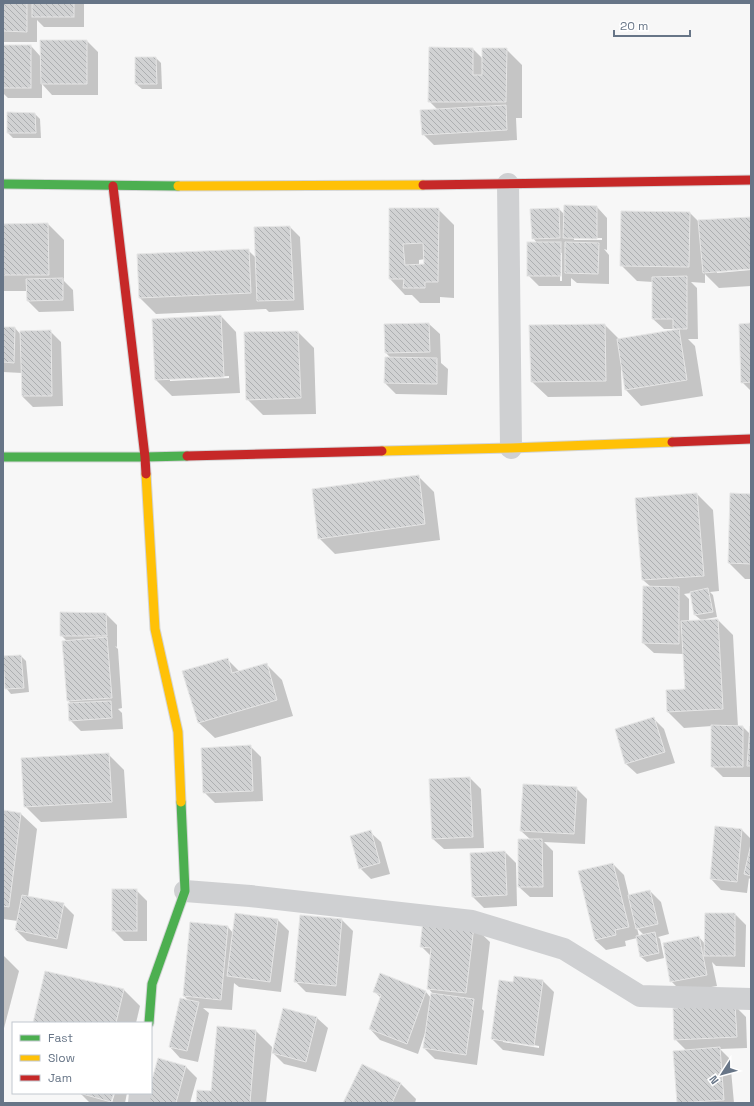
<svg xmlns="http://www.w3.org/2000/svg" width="754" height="1106" viewBox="0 0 754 1106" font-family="'Space Grotesk',sans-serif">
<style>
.shadow{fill:#0003;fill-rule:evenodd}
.building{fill:url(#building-back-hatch);stroke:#e6e6e6;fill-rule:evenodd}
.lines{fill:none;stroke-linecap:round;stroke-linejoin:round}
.fast-casing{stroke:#d4d5d6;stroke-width:11}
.slow-casing{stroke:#d4d5d6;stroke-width:11}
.jam-casing{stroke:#d4d5d6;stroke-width:11}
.street{stroke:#cfd0d2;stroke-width:22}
.fast{stroke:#4caf50;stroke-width:9}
.slow{stroke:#ffc107;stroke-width:9}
.jam{stroke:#c62828;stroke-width:9}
</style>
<defs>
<pattern id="building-back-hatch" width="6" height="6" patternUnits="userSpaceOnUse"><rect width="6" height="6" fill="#d1d2d3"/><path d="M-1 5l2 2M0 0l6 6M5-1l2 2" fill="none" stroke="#adafb1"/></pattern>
</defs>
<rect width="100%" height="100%" fill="#f7f7f7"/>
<g class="shadow">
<path d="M3,3H84V27H44L37,20V42H3Z"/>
<path d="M87,41L98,52V95H52L42,84V98H8L3,93V46H31L41,57Z"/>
<path d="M473,49L483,59L506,49L522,65V118H516L517,140L434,145L423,134L438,110L429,101Z"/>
<path d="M136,58H156L161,63L162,89H142L136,84Z"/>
<path d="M35,114L40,119L41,138H13L8,133Z"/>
<path d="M597,207L607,218V250L604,249L609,255V284L577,283L571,278V286H539L528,275L537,243L533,238L559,209L565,215ZM574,238H602V240H574ZM560,253H562V281H560Z"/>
<path d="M390,209H438L454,225V298L440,297V303H420L412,295H405L390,279ZM425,259V265H419V260Z"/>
<path d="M690,213L698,221L751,218V268L717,271V273L751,270V286L719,288L705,274V283L691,282L697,288L698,339H688L695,346L703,396L641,406L626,390L622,369L621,370L622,396L548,397L532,382L605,325L619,339L678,330V329H664L653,319V282L637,281L621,265Z"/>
<path d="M48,224L64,240V281L73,290L74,311L39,312L28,301L27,291H3V225Z"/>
<path d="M290,227L300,237L304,310L269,312L266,309L156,314L140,298L248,250L256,258Z"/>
<path d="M221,316L236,332L240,393L172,396L156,380ZM229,376V378L170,381V379Z"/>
<path d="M429,324L440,334L441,363L448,369L447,395L396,394L385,383L391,358L386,353Z"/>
<path d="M751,324V391L742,382Z"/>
<path d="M3,328H15L21,335L50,331L61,342L63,406L33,407L22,396V373L3,372Z"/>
<path d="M298,332L314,348L316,414L263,415L247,399Z"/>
<path d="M418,476L434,492L440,540L335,554L319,538Z"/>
<path d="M697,494L713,510L719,591L710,592L713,595L717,617L706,619V620H718L733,635L738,727H743L750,734L751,727V777H723L712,766V726L684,728L668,712L686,690L684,654L654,653L643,643L651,587L643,580ZM691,593L695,615L701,620L689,621V599L684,594Z"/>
<path d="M751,495V579H745L729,563Z"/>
<path d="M106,614L117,625V647L115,646L118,649L122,708L118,709L122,713L123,729L81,731L70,720L71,704L68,700L67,641L61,635Z"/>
<path d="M21,656L26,661L29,692L11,694L6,688Z"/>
<path d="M227,659L240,672L266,664L282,680L293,716L215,738L199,723Z"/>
<path d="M653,718L664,729L675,763L637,774L626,764Z"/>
<path d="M250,746L261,757L263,801L215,803L204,792Z"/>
<path d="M108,754L124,770L127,818L41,822L25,806Z"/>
<path d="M470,778L481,789L484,848L444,849L433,839Z"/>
<path d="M576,788L587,799L585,844L544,842L553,851V897H530L519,887L531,840L521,831Z"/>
<path d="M3,811L21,814L37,829L28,897L63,904L74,915L67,949L27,941L16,930L18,921L3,919Z"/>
<path d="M716,827L742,830L751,839V880L749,878L747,893L721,890L711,879Z"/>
<path d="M370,832L381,842L390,874L371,879L360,868Z"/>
<path d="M505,852L516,863L517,906L484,908L473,897Z"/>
<path d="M613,864L624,875L629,896L650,891L661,902L669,934L658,937L660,939L664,958L647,962L641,957L637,938L625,941L626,946L606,950L595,940ZM637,928L644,935L639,936Z"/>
<path d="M136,890L147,901V941H124L113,930Z"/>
<path d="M735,914L746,925L745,967L716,966L712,962L717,986L682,992L671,981L699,937L705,944Z"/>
<path d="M278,920L289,931L281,992L239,987L234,983L232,1010L203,1008L209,1013L198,1062L180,1058L170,1047L188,1000L184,996L228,927L233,933Z"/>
<path d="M342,920L353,931L346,996L306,992L295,981Z"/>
<path d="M474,927L490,942L482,1009L484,1011L477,1065L435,1059L424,1048L425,1033L418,1054L380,1040L370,1029L381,998L374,991L381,975L426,992L431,998L434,995L428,988L431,956L421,946Z"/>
<path d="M3,955L19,971L3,1032Z"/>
<path d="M46,972L124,990L140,1006L136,1023H34Z"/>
<path d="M543,981L554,992L544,1056L503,1050L492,1039L514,983ZM503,1040L539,1046V1048L503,1042Z"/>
<path d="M735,1006L746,1017L747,1048L720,1049L730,1059L734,1103H678L674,1052L687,1051L675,1039Z"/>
<path d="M284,1009L317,1018L328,1028L316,1072L284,1064L273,1053Z"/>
<path d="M256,1031L272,1047L266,1103H197L212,1093Z"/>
<path d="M158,1059L186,1067L197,1078L190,1103H146L151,1093V1087Z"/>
<path d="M401,1084L416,1099L415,1103H344Z"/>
<path d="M80,1093H113L110,1103H90Z"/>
<path d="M115,1093H127L125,1103H112Z"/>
</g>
<g class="building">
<path d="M3,3H27V32L3,31Z"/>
<rect x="32" y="3" width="42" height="14"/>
<path d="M40,40H87V84H41Z"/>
<rect x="3" y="45" width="28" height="43"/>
<path d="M429,47L473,48V75H482V48H507L506,102H428Z"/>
<path d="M135,57H156L157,84H135Z"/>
<path d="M506,105L507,130L422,135L420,110Z"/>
<path d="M7,112L35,113L36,133H7Z"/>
<path d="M564,205L597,206V239L563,238Z"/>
<path d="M389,208H439L438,282H425V288H403L404,279H389ZM423,243L424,264L405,265L403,244Z"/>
<path d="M559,208L560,238L532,239L530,209Z"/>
<path d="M621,211L690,212L689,267L620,266Z"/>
<path d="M751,217V269L703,273L698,220Z"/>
<path d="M48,223L49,275H3V224Z"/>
<path d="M290,226L294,300L257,301L254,227Z"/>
<rect x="527" y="242" width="34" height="34"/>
<path d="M565,242L599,243L598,274L565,273Z"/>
<path d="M249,249L251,293L139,298L137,254Z"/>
<path d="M687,276V329H673V319H652V277Z"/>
<path d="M63,278V300L27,301L26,279Z"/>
<path d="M221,315L224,377L155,380L152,319Z"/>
<path d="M429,323L430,352L385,353L384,324Z"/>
<path d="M751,323V382L741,383L739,324Z"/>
<path d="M605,324L606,381L531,382L529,325Z"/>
<path d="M3,327H15L14,363L3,362Z"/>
<path d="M679,329L687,380L625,390L617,339Z"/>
<path d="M51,330L52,396H22L20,331Z"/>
<path d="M298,331L301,398L246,400L244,332Z"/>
<path d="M385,357L437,358V384L384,383Z"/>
<path d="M419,475L425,524L318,539L312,489Z"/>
<path d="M697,493L704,576L642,580L635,498Z"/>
<path d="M730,493L751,494V564L728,563Z"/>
<path d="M643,586L679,587V644L642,643Z"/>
<path d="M708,588L713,612L694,615L690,592Z"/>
<path d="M60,612L106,613L107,636H60Z"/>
<path d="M718,619L723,709L667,712L666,690L685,689L681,621Z"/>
<path d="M107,637L112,698L67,701L62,641Z"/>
<path d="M21,655L24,688L5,689L3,656Z"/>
<path d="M228,658L232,673L267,663L277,700L198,723L182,671Z"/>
<path d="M111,701L112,718L69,721L68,703Z"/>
<path d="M654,717L665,752L625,764L615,729Z"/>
<path d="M711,725L743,726V767H711Z"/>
<path d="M750,726H751V766H747Z"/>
<path d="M251,745L253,791L203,793L201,748Z"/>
<path d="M109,753L112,802L24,807L21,758Z"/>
<path d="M470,777L473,837L432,839L429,779Z"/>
<path d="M523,784L577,787L574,834L520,831Z"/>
<path d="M3,810L21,813L9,907L3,906Z"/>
<path d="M715,826L742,829L737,882L710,879Z"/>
<path d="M371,830L380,863L359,869L350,836Z"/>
<path d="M518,839H542L543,887H518Z"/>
<path d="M751,844V876L744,874Z"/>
<path d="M505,851L507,895L472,897L470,853Z"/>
<path d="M613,863L629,927L615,930L616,935L595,940L578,871Z"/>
<rect x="112" y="889" width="25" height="42"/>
<path d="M650,890L658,924L636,929L628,895Z"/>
<path d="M22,895L64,903L57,939L15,930Z"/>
<path d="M235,913L278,919L270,982L227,976Z"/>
<path d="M705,913H735V956H704Z"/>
<path d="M300,915L342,919L336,986L294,982Z"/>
<path d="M423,920L474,926L466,993L427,989L431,948L420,947Z"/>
<path d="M190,922L228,926L221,1000L183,996Z"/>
<path d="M655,932L659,953L640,957L636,936Z"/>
<path d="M699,936L707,975L670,982L663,943Z"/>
<path d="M45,971L124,989L116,1023H33Z"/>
<path d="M380,973L426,991L407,1044L369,1029L381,995L373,992Z"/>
<path d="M514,976L543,980L534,1046L491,1039L499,980L513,982Z"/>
<path d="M431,993L474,999L466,1055L423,1048Z"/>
<path d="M180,998L199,1002L187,1051L169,1047Z"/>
<path d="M735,1005L737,1037L674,1040L673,1008Z"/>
<path d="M283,1008L317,1017L306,1062L272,1053Z"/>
<path d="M217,1026L256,1030L250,1103H196L197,1090L211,1091Z"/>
<path d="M720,1047L724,1100L677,1103L673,1051Z"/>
<path d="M158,1058L186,1066L176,1103H145L148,1093H151V1083Z"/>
<path d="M362,1064L401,1083L392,1103H343Z"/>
<path d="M79,1093H114L111,1102Z"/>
</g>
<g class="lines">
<defs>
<g id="fast">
<path d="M3,184L178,186"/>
<path d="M3,457H145L187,456"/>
<path d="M149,1023L152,984L185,891L181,802"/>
</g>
<g id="slow">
<path d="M178,186L423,185"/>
<path d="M382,451L511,448L672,442"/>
<path d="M146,474L155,629L178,732L181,802"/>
</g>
<g id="jam">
<path d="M423,185L751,180"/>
<path d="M113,186L145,457L146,474"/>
<path d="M672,442L751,439"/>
<path d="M187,456L382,451"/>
</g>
</defs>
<use href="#fast" class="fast-casing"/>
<use href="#slow" class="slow-casing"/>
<use href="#jam" class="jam-casing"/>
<g class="street">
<path d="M508,184L511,448"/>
<path d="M185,891L250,896L472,921L564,949L640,996L751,999"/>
<path d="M139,1103L140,1093"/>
</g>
<use href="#fast" class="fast"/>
<use href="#slow" class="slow"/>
<use href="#jam" class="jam"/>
</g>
<rect width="754" height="1106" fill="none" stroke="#677587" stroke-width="8"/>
<rect x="12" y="1022" width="140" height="72" fill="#ffffff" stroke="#c2c8cf"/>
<rect x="20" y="1035" width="20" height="6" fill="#4caf50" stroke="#c2c8cf"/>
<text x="48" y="1042" font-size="12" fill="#677587">Fast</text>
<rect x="20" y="1055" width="20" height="6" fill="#ffc107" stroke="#c2c8cf"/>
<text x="48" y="1062" font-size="12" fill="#677587">Slow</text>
<rect x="20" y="1075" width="20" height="6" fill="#c62828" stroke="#c2c8cf"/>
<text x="48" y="1082" font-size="12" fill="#677587">Jam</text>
<g transform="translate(722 1074) rotate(234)" stroke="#ffffff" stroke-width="3" paint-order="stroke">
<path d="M0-3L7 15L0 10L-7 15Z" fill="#677587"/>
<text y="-6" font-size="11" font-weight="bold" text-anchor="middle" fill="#677587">N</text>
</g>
<path d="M614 30v6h76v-6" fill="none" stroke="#677587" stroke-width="2"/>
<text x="620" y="30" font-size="12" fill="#677587" stroke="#ffffff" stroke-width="3" paint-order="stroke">20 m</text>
</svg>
